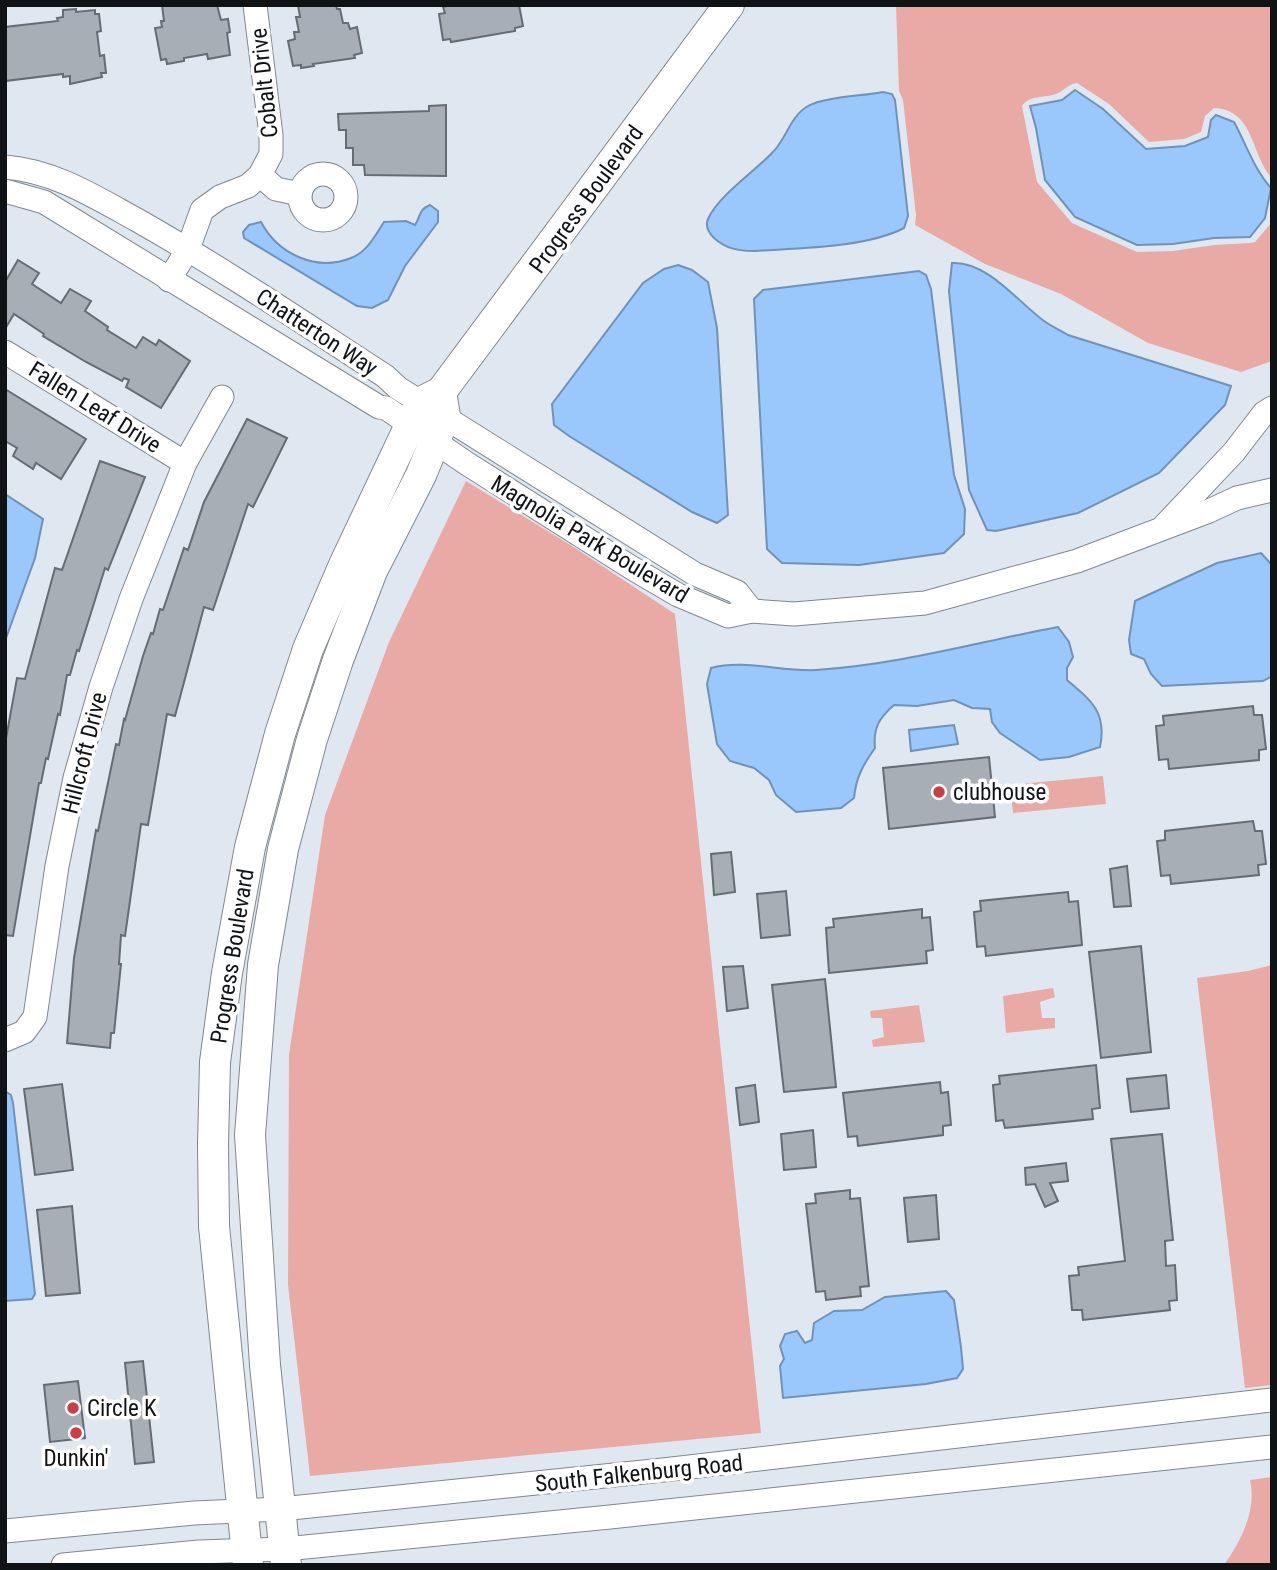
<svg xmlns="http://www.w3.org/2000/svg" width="1277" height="1570" viewBox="0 0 1277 1570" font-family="'Roboto Condensed',sans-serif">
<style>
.green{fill:#e9aaa6}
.water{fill:#9ac8fc;stroke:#7192b7;stroke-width:2}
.building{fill:#a7aeb6;stroke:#656c74;stroke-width:2}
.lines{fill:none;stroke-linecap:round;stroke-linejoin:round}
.minor-casing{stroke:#80878f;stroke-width:25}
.major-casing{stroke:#80878f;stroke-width:32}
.minor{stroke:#fff;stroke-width:23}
.major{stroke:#fff;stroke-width:30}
.poi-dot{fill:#cd3d43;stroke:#fff;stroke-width:2.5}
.labels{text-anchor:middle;stroke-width:7;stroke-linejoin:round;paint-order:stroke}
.street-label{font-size:23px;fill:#101316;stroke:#fff}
.poi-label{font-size:23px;fill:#101316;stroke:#fff;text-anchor:start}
</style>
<rect width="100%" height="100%" fill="#dfe7f0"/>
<g class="green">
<path d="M896,5H1272V178C1250,154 1255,110 1214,108L1205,116L1201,132L1184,139L1149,142L1109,104L1077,83C1068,84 1064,91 1056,94C1044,98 1029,95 1022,106L1037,182L1072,223L1137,252L1173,251L1214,245L1250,243L1255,242L1272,222V361L1241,372L1148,343L1061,294L985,264L915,225L916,215L903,100L899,91Z"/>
<path d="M466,481L572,546L675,614L761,1433L310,1476L288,1285L289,1055L325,815L389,642Z"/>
<path d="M1103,776L1106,804L1013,813L1010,785Z"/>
<path d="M1272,965V1385L1245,1388L1197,978L1248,971Z"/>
<path d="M1053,988L1055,997L1040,1002L1042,1018H1055V1028L1006,1033L1003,996Z"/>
<path d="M919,1005L925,1042L873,1047L872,1040L884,1037L882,1018H871L870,1011Z"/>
<path d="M1272,1477V1565H1224C1241,1541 1257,1510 1250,1480Z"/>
</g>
<g class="water">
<path d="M1075,90L1103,109L1146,149L1185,146L1208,137L1211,120L1216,115L1234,122C1246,144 1254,169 1271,188L1265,218L1250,237L1214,238L1173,244L1137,245L1075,217L1045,180L1036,128L1030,106L1062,100Z"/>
<path d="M883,92L892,94L895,100L908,216L904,228C866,248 797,248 754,251C739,251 726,249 714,238C709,233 705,226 708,219C718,196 755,171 772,153C786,140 790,116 808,106C824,97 863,96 883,92Z"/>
<path d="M430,205L438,211V222L405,266L388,300L372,308L357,306L244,238L243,232L249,225L261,222C278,254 316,272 351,258C367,252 375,236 384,222L406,221L415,225C421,216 418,210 430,205Z"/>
<path d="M952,263C987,261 1017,301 1044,321C1051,326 1060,330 1068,335L1231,386L1225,405L1159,473L1078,513L996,531L987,530L969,490L949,291Z"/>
<path d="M678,265L692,270L708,282L717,328L728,515L717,523L692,512L569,436L554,425L552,404L643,283L664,269Z"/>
<path d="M919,271L926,275L931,289L954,475L965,509L964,534L944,553L859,565L782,563L767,549L754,299L763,290Z"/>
<path d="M5,494L43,519L35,558L5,641Z"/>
<path d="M1261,553L1272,565V676L1263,681L1162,686L1151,674L1144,659L1131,654L1129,640L1135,601L1217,563Z"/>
<path d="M1058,627L1069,642L1073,657L1067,668V680C1092,701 1107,713 1100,747L1069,757L1040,760L1000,733L992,722L990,709L972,708L954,700L917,706L894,705C879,718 873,728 875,748C863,765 856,777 854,798L841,808L796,812L776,795L769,780L754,768L730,761L717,744L707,684L711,668C744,659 782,672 816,670C898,665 978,642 1058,627Z"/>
<path d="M954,725L958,744L911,751L909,730Z"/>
<path d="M5,1091L11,1095L13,1103L35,1294L32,1299L5,1301Z"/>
<path d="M946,1291L954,1300L961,1347L963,1369L957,1378L926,1384L783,1398L780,1366L784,1359L780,1346L785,1334L797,1331L805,1343L812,1340L814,1323L834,1311L862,1310L885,1297Z"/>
</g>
<g class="building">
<path d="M162,5H217L221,20L228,19L230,32L227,33L230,55L208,59L207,54L184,58V61L167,64L166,59L161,60L155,28L162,27L161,21H164Z"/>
<path d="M298,5H336L337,9H340L343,23H348L350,29L357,27L362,53L354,55L355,58L313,64L314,66L301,68V65L293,66L288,41L295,39L294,32H299L296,17H300Z"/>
<path d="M450,5H519L523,26L515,28V31L451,42L450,39L443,40L439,14L445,13L443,7Z"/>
<path d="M76,9V12L95,10V14H99L101,31L97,32L100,56L104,55L106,73H101L102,77L70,84V76L63,77V74L5,81V27L58,21L57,18L63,17V10Z"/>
<path d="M446,105V176L365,175L364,165H353V148H346V130H339L338,114L429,111V106Z"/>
<path d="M18,260L39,273L32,284L61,303L70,289L91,301L85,311L108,327L107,330L136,348L143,337L156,345L159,340L190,361L161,408L126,387L129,380L124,378L122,381L86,362L43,336L44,334L14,314L5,329V282Z"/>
<path d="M5,389L86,439L61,479L36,463L33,469L13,456L17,448L5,441Z"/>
<path d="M247,419L287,438L253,507L248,504L213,610L204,607L175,716L167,714L148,825L141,824L125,936L121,935L119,964H121L114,1033H111L110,1048L67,1043L74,958L96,830L98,831L116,744L119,745L124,719L125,720L143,656L151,633L153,634L160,609L163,610L184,548L188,550L204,502Z"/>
<path d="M100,461L145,477L108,570L105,568L79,651L77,650L70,675H67L60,715L58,714L48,759L46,758L41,783H39L13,936L5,935V744L17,678L25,679L55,568L62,570Z"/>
<path d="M1253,706L1254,715H1262L1266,749L1259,750V760L1169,769L1168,759L1159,760L1156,726L1164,725L1163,716Z"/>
<path d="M989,757L995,817L889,829L883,768Z"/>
<path d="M1253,821L1255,831H1262L1266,864L1258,865L1259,875L1171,884L1170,875L1161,876L1157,841L1165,840V831Z"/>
<path d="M731,852L735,892L714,895L711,854Z"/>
<path d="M1127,866L1131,906L1114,907L1110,869Z"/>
<path d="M786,891L790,935L761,938L757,894Z"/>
<path d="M1068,892L1069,902L1078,901L1082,945L986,956L985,946L977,947L974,912L981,911L980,901Z"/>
<path d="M922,909V918L930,917L933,950L926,951L927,963L829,973L826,928L834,927L833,919Z"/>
<path d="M1141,946L1151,1052L1101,1058L1089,952Z"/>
<path d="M743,966L748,1008L727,1011L723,967Z"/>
<path d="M825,979L836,1087L784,1092L772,985Z"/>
<path d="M1096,1065L1100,1108L1092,1109L1093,1119L1005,1128L1003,1120L996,1121L993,1085L1000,1084L999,1076Z"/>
<path d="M1166,1075L1169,1108L1131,1112L1127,1079Z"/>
<path d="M940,1082L941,1093L948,1092L951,1125L943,1126V1135L858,1146L857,1136L848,1137L843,1093Z"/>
<path d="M62,1084L73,1170L35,1175L24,1089Z"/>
<path d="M755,1085L759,1122L740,1125L736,1088Z"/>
<path d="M813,1130L816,1167L784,1170L781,1134Z"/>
<path d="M1162,1134L1173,1240L1165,1241L1166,1266L1175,1265L1177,1300L1169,1301L1170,1310L1083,1320L1082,1310H1072L1069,1276L1079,1275L1078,1267L1125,1261L1111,1139Z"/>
<path d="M1066,1163L1068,1181L1050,1183L1058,1201L1045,1207L1035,1184L1026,1185L1025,1168Z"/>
<path d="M850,1190V1199L860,1198L869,1286L860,1287L861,1296L826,1300L825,1291L816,1292L806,1204L816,1203L815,1194Z"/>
<path d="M936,1195L939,1239L908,1242L904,1198Z"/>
<path d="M72,1206L80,1293L46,1296L37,1210Z"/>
<path d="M143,1361L154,1462L135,1464L125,1363Z"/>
<path d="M78,1381L85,1438L50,1442L44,1385Z"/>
</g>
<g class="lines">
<defs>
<g id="minor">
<path d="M5,167C55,171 95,197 137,220C222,268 303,323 385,376L398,388L695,574L737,592L752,611"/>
<circle cx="323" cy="197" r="23"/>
<path d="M260,175L276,189L300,194"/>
<path d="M5,191L44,202L379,407L386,408L466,463L632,568L678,595L728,616L752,611L794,614L925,603L1077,561L1209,511L1237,498L1272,490"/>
<path d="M169,280L188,249L202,210L220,197L248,186L260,175L271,154V135L255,5"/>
<path d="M5,352L185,463"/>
<path d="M1165,525L1234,452L1264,413L1272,408"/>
<path d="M5,1040L24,1032L35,1017L57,866L75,778L101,687L131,599L185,463L222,397"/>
<path d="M5,1531L194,1513L281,1509L663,1470L1272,1400"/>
<path d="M63,1565L199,1552L285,1549L610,1517L1272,1447"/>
</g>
<g id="major">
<path d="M248,1565L214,1226L213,1144L215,1062L227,973L250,847L280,734L308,649L344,565L421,402L441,392L729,5"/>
<path d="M286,1565L265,1365L250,1135L263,965L283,849L312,739L338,660L372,571L421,475L445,416L441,392"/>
</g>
</defs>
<use href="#minor" class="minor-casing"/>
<use href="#major" class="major-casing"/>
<use href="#minor" class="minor"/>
<use href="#major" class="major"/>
</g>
<g class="poi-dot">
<circle cx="939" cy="792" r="7"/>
<circle cx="73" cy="1408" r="7"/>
<circle cx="76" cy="1433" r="7"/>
</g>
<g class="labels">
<g class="street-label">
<text transform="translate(264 83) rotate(-96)" y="8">Cobalt Drive</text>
<text transform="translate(586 199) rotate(-54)" y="8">Progress Boulevard</text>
<text transform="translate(317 332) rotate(33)" y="8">Chatterton Way</text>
<text transform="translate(95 407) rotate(32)" y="8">Fallen Leaf Drive</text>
<text transform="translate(590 539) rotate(31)" y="8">Magnolia Park Boulevard</text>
<text transform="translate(84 753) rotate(-76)" y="8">Hillcroft Drive</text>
<text transform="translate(232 956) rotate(-81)" y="8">Progress Boulevard</text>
<text transform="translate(639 1473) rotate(-6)" y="8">South Falkenburg Road</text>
</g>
<g class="poi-label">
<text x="953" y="800">clubhouse</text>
<text x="87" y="1416">Circle K</text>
<text x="76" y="1466" text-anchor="middle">Dunkin'</text>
</g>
</g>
<rect width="1277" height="1570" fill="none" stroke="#101316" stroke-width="14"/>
</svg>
